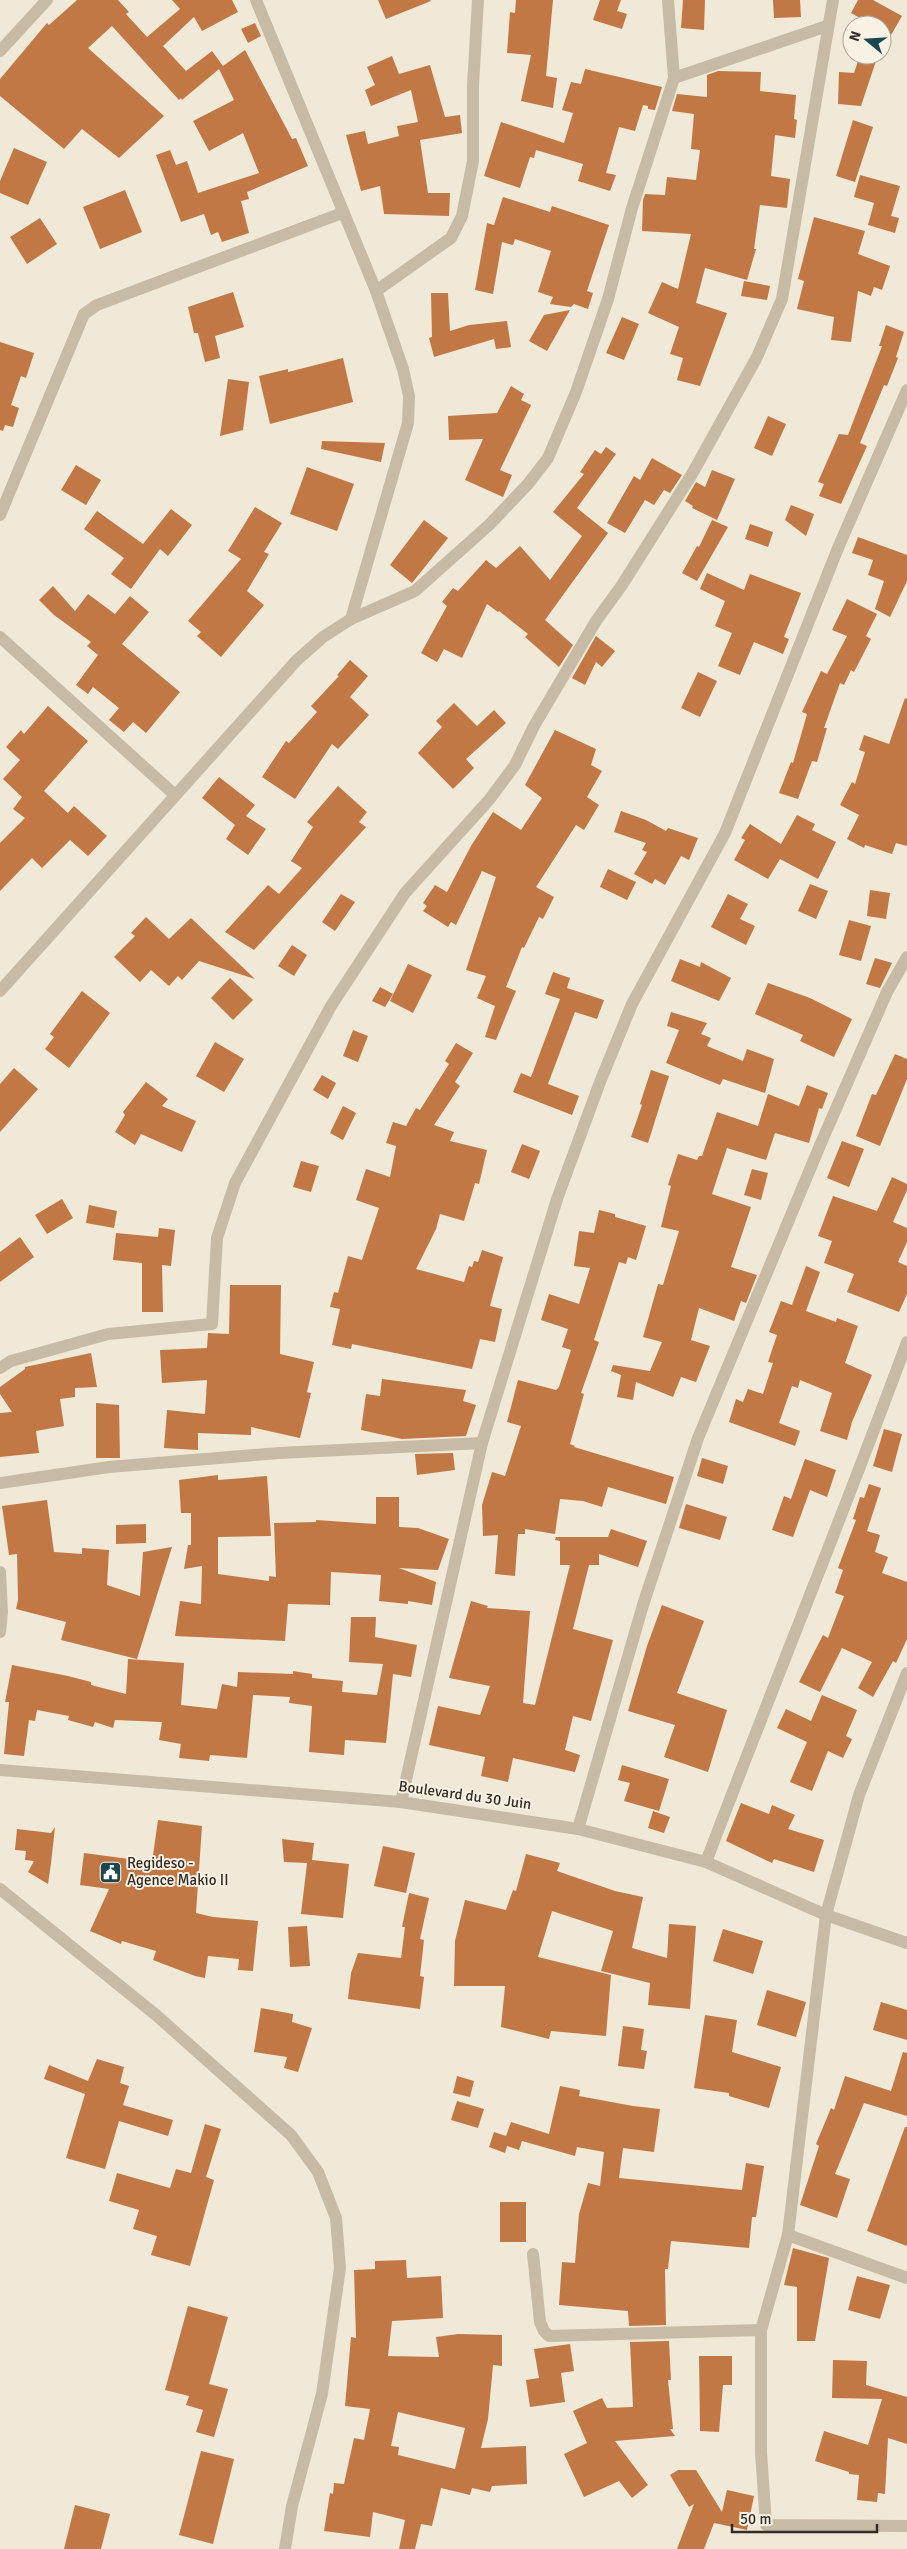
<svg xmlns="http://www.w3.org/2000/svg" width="907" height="2549" viewBox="0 0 907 2549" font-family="Signika,sans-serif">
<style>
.building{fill:#c27844;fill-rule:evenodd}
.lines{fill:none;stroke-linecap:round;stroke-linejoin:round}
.minor{stroke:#c7bba5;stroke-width:12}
.labels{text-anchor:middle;stroke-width:4;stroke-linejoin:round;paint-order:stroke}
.street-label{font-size:15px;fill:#332c26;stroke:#f8f2e4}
.poi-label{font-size:15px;fill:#332c26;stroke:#f8f2e4;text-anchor:start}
</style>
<rect width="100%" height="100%" fill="#f0e9d8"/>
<g class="building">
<path d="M77,0H118L129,12L126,14L147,37L180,9L172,0H232L238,12L202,31L194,17L163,46L186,71L212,51L223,66L245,50L292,139L296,138L308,166L247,192L249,199L241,201L249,233L222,242L218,232L211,235L204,214L181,222L156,155L170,150L176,165L187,161L198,193L259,173L243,133L209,151L193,121L234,100L219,69L182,100L181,98L179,100L112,26L88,48L164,116L119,158L82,129L64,149L0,96V79L47,23L49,25Z"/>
<path d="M378,0H430L431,1L386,19Z"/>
<path d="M516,0H553L546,76L557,78L553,108L521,101L531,55L507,53L510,12L515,13Z"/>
<path d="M600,0H621L617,11L627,14L622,29L593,20Z"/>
<path d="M683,0H705L704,30L681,28Z"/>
<path d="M773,0H800L801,17L774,18Z"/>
<path d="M858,0H873L902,16L891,35L882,30V25H873L851,13Z"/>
<path d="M255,23L261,36L248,43L241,29Z"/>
<path d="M860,55H878L861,106L838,104L839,72L854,73Z"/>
<path d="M392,56L399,74L430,65L445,117L460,115L462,133L420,140L428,193H450L449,216L384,214L380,186L361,191L346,135L365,131L368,144L399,136L397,126L418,122L411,90L371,106L365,90L375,85L367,67Z"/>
<path d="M585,69L662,87L655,110L648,109V106L643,105L635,131L619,127L606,173L616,175L610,191L578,181L583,164L536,150L534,158L530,157L520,188L484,176L501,122L564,143L573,113L562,110L571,82L581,84Z"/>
<path d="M718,71L761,72L760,91L796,95L794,119L797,120L795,138L775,135L771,176L790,179L787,208L760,205L754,249H756L747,280L705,268L696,303L727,313L700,386L677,380L683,358L670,354L679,327L648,313L662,282L678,289L691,234L642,231L643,200L645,194L665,195L667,177L696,180L700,150L691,149L694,114L672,111L677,94L707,97V75Z"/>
<path d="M853,120L873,127L855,182L836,176Z"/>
<path d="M14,148L47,162L28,205L0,193V181Z"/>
<path d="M860,175L900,186L891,216L899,218L895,233L868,225L874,203L854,197Z"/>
<path d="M125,190L142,232L100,249L83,207Z"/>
<path d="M503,197L550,212L552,206L609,225L587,291L593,293L588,309L574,304L571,307L550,304L553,297L538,292L551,251L515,239L513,245L502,242L493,294L475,290L487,223L494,225Z"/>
<path d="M814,217L865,231L858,254L890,266L882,290L874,287L871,296L858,291L851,342L831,340L834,317L797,309L804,281L798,279Z"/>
<path d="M40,218L57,244L27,264L10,237Z"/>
<path d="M744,281L770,286L767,300L741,296Z"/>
<path d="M233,292L244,327L215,336L220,358L205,362L198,333H194L188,307Z"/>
<path d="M431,293H448L450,331L469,325L507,321L511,347L496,349L494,339L434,357L429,338L432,337Z"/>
<path d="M570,310L547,351L529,341L544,315Z"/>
<path d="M622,317L639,324L624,360L606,353Z"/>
<path d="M886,325L904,332L896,357L898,358L887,386L884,385L860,443L867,446L841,504L819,496L824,484L818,482L839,434L848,435L882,346H879Z"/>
<path d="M0,342L34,353L26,378L21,376L11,405L19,408L13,427L5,425L3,431L0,430Z"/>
<path d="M343,358L353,402L270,424L259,376L288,369V372Z"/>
<path d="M228,379L249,382L243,430L220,436Z"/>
<path d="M511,386L524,394L521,400L531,405L500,470L512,475L503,497L465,480L483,439L449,440L448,416L497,413Z"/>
<path d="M768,416L786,424L772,456L754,448Z"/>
<path d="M322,441L385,443L381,462L321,449Z"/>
<path d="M606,447L616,454L577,508L608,533L545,620L573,645L559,667L525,637L528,634L499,611L498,612L487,604L462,658L444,649L437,662L421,653L447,606L442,602L453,588L458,591L486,560L496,568L520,546L550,580L582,536L553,512L584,474L580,472L595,450L601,454Z"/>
<path d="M652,458L682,475L670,493L664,490L654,505L645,500L625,533L607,523L634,476L640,480Z"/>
<path d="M76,465L101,480L86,505L61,490Z"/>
<path d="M307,467L354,484L337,531L290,514Z"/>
<path d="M712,470L735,479L717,520L692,508L693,506L685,501L696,482L705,487Z"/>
<path d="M791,505L814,514L806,536L785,520Z"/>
<path d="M255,507L282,523L264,552L269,554L247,591L264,605L221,657L197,636L201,632L188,621L241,559L228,551Z"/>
<path d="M171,509L192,525L168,556L160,549L131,589L111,574L124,558L84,529L97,511L143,544Z"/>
<path d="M424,520L448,538L412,583L390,565Z"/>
<path d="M712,520L728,527L697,581L682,573L697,546L699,547Z"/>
<path d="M750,524L773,532L768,547L745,539Z"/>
<path d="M858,537L907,555V581L890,617L875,609L884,581L868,575L873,560L852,553Z"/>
<path d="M707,573L744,590L750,574L801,593L784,637L789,639L783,654L754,642L740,675L718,666L732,633L715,626L725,601L700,589Z"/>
<path d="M53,586L75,611L88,594L115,614L130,596L149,612L122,644L180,692L146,733L133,722L124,732L109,720L119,708L93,687L88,694L76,685L98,655L87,646L91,642L54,615L39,600Z"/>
<path d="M847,599L877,614L866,636L871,639L854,672L851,670L844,685L840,683L824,728H827L817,762L812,761L798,799L779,793L791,762L793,763L807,714L802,712L821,671L827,674L847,636L832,630Z"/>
<path d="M596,636L615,651L602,667L596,662L585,685L572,678Z"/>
<path d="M350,660L368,676L350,697L369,715L338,749L332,744L295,799L262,777L286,741L289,743L317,712L311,706L339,676L337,675Z"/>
<path d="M698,672L717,681L700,717L681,708Z"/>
<path d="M905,698L907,699V846L896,843L892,854L865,845L864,848L847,839L859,815L840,805L852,782L855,784L865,752L859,750L864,735L889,744Z"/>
<path d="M454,703L477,726L494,710L506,723L466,759L474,768L453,789L418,753L442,727L436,721Z"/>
<path d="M48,706L88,741L44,791L68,813L74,806L107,836L88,856L70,840L42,868L32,858L0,891V843L25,818L13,809L22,797L3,779L20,760L6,747L21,730L24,734Z"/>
<path d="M555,730L596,749L591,765L602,771L587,797L599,805L584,830L576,825L536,887L554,897L543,919L539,917L524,948L522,947L506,987L516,991L496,1040L485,1037L495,1006L477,998L486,976L466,970L496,877L482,871L456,925L451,922L448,927L423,911L427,906L423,903L435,885L447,892L471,846L493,812L521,830L542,798L525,785Z"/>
<path d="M219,777L255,805L246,816L266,829L248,855L226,839L235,825L202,798Z"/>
<path d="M338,786L367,812L359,822L366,827L254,950L225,932L268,885L279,894L302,868L291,861L313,827L307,822Z"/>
<path d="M621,811L646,820L666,831L668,828L698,838L689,860L681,856L665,885L655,879L652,884L634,874L647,852L642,850L646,843L614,832Z"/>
<path d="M797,815L815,824L812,830L836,842L818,879L780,859L768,879L734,860L745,840L741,838L750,824L781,844Z"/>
<path d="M608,869L636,882L627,900L600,887Z"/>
<path d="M810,884L828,891L816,919L798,911Z"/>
<path d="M870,890L890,893L886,919L867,916Z"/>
<path d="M341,894L355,902L335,931L322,922Z"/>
<path d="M728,894L748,904L740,919L755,926L746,945L711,927Z"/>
<path d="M146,917L169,939L191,918L255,979L199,961L182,980L178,976L169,986L151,970L140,982L114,957L135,936L131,933Z"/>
<path d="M849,920L871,926L861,961L839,955Z"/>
<path d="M292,945L307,955L294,976L278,966Z"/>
<path d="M875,958L892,963L880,988L866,984Z"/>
<path d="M680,959L700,967L701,962L731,978L719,1001L671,981Z"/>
<path d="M408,964L432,975L413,1013L390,1001Z"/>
<path d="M553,972L570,978L567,988L604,1000L597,1019L575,1012L548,1084L579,1096L572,1115L513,1092L521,1073L531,1077L560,999L545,994Z"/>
<path d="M230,978L253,1000L233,1020L211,998Z"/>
<path d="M768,983L810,998L852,1019L834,1057L800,1041L803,1035L755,1014Z"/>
<path d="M380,987L393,994L385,1007L372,1001Z"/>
<path d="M82,991L110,1013L69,1068L45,1049L54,1037L50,1034Z"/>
<path d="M671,1012L707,1023L701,1034L711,1038L707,1046L743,1061L747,1049L774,1059L765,1093L723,1079L720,1085L666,1063L679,1030L667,1026Z"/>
<path d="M353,1030L368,1036L358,1062L343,1056Z"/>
<path d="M215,1042L244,1059L224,1092L196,1076Z"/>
<path d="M456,1043L473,1053L455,1082L460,1086L434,1125L454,1132L450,1141L487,1150L479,1184L475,1183L464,1221L440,1214L436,1229L416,1269L464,1282L469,1266L472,1267L474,1261L478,1262L482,1250L503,1257L490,1306L502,1309L495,1342L480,1339L472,1369L352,1344L351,1349L332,1345L340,1309L330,1307L334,1292L338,1293L348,1256L362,1260L379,1208L356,1200L366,1169L390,1177L396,1146L386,1143L393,1122L406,1126L416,1108L420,1110L449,1064L445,1061Z"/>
<path d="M895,1054L907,1059V1079L880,1146L856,1136L872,1094L876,1095Z"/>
<path d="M14,1068L38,1089L0,1132V1084Z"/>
<path d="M651,1070L669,1076L648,1143L631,1137L642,1105L640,1104Z"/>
<path d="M322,1075L336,1083L328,1099L313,1090Z"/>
<path d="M146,1082L168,1099L162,1106L196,1121L182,1152L141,1134L135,1145L115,1132L125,1115L123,1112Z"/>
<path d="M807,1085L828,1093L822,1109L819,1108L809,1143L775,1133L766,1160L727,1148L712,1194L751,1207L731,1267L757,1275L746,1303L741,1301L734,1321L699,1308L691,1340L710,1346L696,1382L681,1377L673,1397L636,1382L633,1400L617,1397L621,1375L611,1371L613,1365L650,1371L662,1342L643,1337L658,1284L663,1285L679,1231L661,1227L671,1186L668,1185L678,1154L697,1160L699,1156H702L717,1112L758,1126L768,1094L799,1106Z"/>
<path d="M343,1106L356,1113L343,1140L330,1133Z"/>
<path d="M842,1141L864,1149L849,1187L827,1178Z"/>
<path d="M522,1144L540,1151L529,1179L511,1172Z"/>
<path d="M301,1161L319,1166L311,1192L293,1187Z"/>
<path d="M752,1169L768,1173L761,1200L744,1195Z"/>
<path d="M892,1177L907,1184V1190L893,1222L907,1228V1242L898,1262L907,1266V1294L899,1312L847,1292L854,1274L824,1263L832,1241L818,1236L833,1196L877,1211Z"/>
<path d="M62,1199L73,1218L47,1234L35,1215Z"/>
<path d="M89,1205L117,1211L114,1228L86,1223Z"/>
<path d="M599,1210L615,1214V1217L646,1226L636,1260L628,1257L626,1264L619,1262L594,1340L599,1342L581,1393L584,1394L570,1444L575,1446L574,1447L674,1477L666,1504L608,1487L602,1507L583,1501L560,1499L555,1534L525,1529V1534H518L515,1576L495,1574L498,1535L483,1536L482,1505L492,1472L505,1476L521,1426L507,1422L518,1380L556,1390L559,1387L571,1350L562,1347L568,1329L541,1320L549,1294L579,1304L590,1268L574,1266L579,1231L594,1233Z"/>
<path d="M159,1228L175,1230L171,1266L162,1265L163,1312H142V1263L113,1260L116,1233L158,1237Z"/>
<path d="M20,1237L34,1257L0,1282V1252Z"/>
<path d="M806,1266L820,1272L806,1311L836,1322L837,1318L858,1326L845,1363L872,1375L852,1422L847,1440L820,1431L832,1393L800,1380L798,1388L792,1386L779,1423L800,1431L795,1446L729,1422L736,1399L743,1402L748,1389L763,1394L773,1363L768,1362L777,1335L769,1332L781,1301L792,1305Z"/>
<path d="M230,1285H281L280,1354L314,1362L307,1392L311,1393L300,1438L251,1427V1435L198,1433V1450L164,1448L167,1410L205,1414L207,1380L162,1383L160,1350L207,1348L208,1333L229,1334Z"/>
<path d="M91,1353L97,1387L75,1388V1397L60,1399L64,1426L36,1431L39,1453L0,1457V1413L12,1412L0,1394V1387L25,1369V1367Z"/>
<path d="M382,1379L466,1390L463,1401L476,1405L466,1436L402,1439L361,1430L366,1394L380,1396Z"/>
<path d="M96,1403L119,1405L120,1458H96Z"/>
<path d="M884,1429L902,1434L892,1472L873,1466Z"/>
<path d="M453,1453L455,1470L417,1475L415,1454Z"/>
<path d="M702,1458L728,1466L723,1484L697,1476Z"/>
<path d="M805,1459L836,1470L827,1497L810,1490L793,1537L772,1530L784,1496L791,1499Z"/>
<path d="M218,1475V1480L267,1476L271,1536L218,1537V1574L269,1581V1576L276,1577L274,1523L316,1522V1520L376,1524V1497H399V1527L418,1528L449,1539L438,1570L399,1568L436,1582L432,1605L408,1601V1604L379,1601L381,1575L331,1572L330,1605L288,1604L285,1641L175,1636L180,1601L201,1604L202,1566L184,1569L188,1545H191V1513H181L179,1480Z"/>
<path d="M869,1484L881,1488L867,1531L880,1535L875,1552L888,1557L882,1573L907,1582V1639L896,1663L893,1661L873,1697L858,1688L872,1662L842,1648L820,1692L799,1682L823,1635L828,1638L844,1596L835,1593L843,1570L838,1568L856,1520L853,1519L860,1497L864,1498Z"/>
<path d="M47,1500L54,1552L82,1554V1548L109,1550L107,1585L140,1596L143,1552L172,1547L137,1659L61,1640L66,1622L16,1609L18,1600L17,1554L9,1555L2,1506Z"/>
<path d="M686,1504L727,1517L720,1540L679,1528Z"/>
<path d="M146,1524V1543L116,1544V1525Z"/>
<path d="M611,1529L647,1541L638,1567L599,1554V1565H589L573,1629L613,1640L591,1721L573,1716L565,1750L580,1755L575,1772L513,1758L508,1782L481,1776L485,1757L429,1745L438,1706L480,1715L490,1686L449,1678L471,1601L488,1606L487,1608L530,1611L523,1703L535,1705L570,1565H560V1541L555,1540L556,1537H608Z"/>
<path d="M662,1605L704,1621L677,1693L727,1710L708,1772L664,1757L675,1725L628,1711L647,1646Z"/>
<path d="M351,1617H376L375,1637L417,1645L411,1677L393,1674L386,1743L345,1740L344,1755L309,1752L312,1706L289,1703L290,1697L253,1695L247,1758L210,1755L209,1761L179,1758L181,1744L159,1740L162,1722L115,1720L113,1728L95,1722L93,1727L68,1720L69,1716L37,1710L35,1721L29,1720L24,1756L4,1754L9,1702H5L12,1665L68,1676L91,1682V1685L126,1694L128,1659L184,1663L181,1705L217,1709L222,1684L237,1687L238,1672L293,1674V1671L312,1674V1678L343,1681L342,1692L377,1695L383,1664L349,1662Z"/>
<path d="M822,1695L857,1710L846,1736L852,1739L843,1758L828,1751L812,1791L790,1782L807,1742L777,1728L786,1709L811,1721Z"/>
<path d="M622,1765L669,1779L659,1811L624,1801L630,1783L618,1780Z"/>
<path d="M741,1803L769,1814L772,1805L795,1815L788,1829L824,1840L814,1872L774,1859L772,1863L726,1841Z"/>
<path d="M653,1811L670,1817L664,1833L648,1828Z"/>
<path d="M158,1820L202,1826L196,1913L213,1917L258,1921L253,1971L238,1970L239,1959L208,1956L205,1978L195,1976L153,1960L156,1951L122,1941L121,1944L90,1931L109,1889L80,1885L84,1853L152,1862Z"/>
<path d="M55,1827L51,1863L48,1884L28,1872L34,1861L25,1860L26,1851L15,1850L17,1829L51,1833Z"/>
<path d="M282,1839L314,1843L312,1860L349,1864L343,1918L301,1914L307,1863L284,1862Z"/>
<path d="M383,1846L415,1853L406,1893L374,1886Z"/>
<path d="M526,1854L560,1863L557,1871L615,1891L643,1897L632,1948L667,1958L669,1924L696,1926L690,2009L648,2005L650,1983L601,1971L613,1931L552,1911L538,1957L611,1975L606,2036L551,2031L549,2039L501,2027L505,1986H454L455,1941L465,1900L506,1910L513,1890L516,1891Z"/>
<path d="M409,1893L429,1898L420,1939L424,1940L420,1976L424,1977L420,2009L348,1999L351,1973L358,1953L401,1958L405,1927H402Z"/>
<path d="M307,1926L310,1966L290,1967L288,1927Z"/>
<path d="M723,1929L763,1941L753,1974L713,1961Z"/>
<path d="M767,1990L806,2002L796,2037L757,2025Z"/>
<path d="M881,2002L907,2010V2040L873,2030Z"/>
<path d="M261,2008L293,2014L292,2022L312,2028L298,2072L284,2068L287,2057L254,2052Z"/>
<path d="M705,2015L737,2020L732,2052L781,2067L769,2108L729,2096V2093L694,2088Z"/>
<path d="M623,2026L644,2029L641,2050L647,2051L644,2069L618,2066Z"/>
<path d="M903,2052L907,2053V2116L864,2103L835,2174L850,2179L837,2218L800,2205L819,2146L816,2144L831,2108L834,2110L845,2076L891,2091Z"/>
<path d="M97,2059L124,2067L120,2083L129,2086L123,2105L173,2120L168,2136L119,2121L105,2169L66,2158L85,2094L44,2079L49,2065L88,2081Z"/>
<path d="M457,2076L474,2081L470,2097L453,2093Z"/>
<path d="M560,2086L580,2090L579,2096L633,2106L660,2109L654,2152L623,2148L619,2178L742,2190L746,2163L764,2166L756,2217H752L749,2248L671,2241L668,2269H665L666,2325L629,2326L628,2311L559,2305L562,2262L575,2263L579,2214L588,2183L600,2186L604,2152L577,2147L575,2156L522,2141L519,2150L507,2146L505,2153L489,2147L494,2132L506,2136L511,2122L549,2134Z"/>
<path d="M457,2101L484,2109L478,2128L451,2120Z"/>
<path d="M205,2124L221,2129L206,2177L214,2180L190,2266L151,2255L157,2236L133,2229L139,2210L109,2201L117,2173L170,2188L176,2169L191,2173Z"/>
<path d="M905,2127H907V2246L867,2231Z"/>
<rect x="500" y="2202" width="26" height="40"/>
<path d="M793,2248L829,2258L815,2341H797V2287L784,2285Z"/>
<path d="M406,2260L407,2278L441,2276L443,2318L392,2321L388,2356L439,2357L436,2337L458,2334L502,2335V2366L493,2365L488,2419L481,2448L526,2446L527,2484L492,2486L490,2492L472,2488L470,2495L441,2488L432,2526L421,2524L415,2549H399L405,2520L373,2512L370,2537L324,2531L330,2493L333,2494L334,2483L344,2484L354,2438L364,2440L370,2409L345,2406L351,2337L356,2338L354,2270L375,2269V2261ZM398,2412L465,2428L455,2469L398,2455L399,2447L391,2446Z"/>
<path d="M857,2276L890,2285L880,2319L848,2310Z"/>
<path d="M188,2306L228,2317L209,2384L228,2389L214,2437L196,2432L203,2410L186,2405L189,2396L165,2390Z"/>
<path d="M669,2341L671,2380H668L673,2429H670L675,2436L615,2441L648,2485L632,2498L619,2481L584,2497L564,2454L587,2443L573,2411L602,2398L607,2408L633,2407L630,2342Z"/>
<path d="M570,2344L574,2371L561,2373L565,2402L530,2407L526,2380L539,2378L534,2349Z"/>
<path d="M699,2356H732V2385H723L719,2432L700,2431Z"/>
<path d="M833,2360L867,2361L866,2385L907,2397V2444L888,2438L885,2494L878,2493L877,2502L857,2500L859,2475L849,2474V2472L815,2461L824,2431L868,2445L882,2399L832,2398Z"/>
<path d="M201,2451L234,2459L213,2544L179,2535Z"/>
<path d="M678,2470H696L722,2512L727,2490L754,2496L747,2530L714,2523L704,2549H677L694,2504L689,2507L670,2475Z"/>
<path d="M75,2505L110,2514L101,2549H64Z"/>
</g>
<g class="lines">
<g class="minor">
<path d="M256,0L376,291L403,369L409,396L408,423L351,619"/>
<path d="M0,51L47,0"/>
<path d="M674,78L827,26"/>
<path d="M376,291L451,238L462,216L473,161V86L478,0"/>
<path d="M0,515L84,314L97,305L342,213"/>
<path d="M0,637L175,795"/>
<path d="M0,991L296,661L323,637L351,619L415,591L489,525L528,484L548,458L576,392L608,299L632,208L674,78L668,0"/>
<path d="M0,1368L11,1361L108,1334L212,1324L217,1238L235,1183L331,1006L405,893L489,800L515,765L534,726L596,621L622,585L692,474L757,357L782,299L833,0"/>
<path d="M0,1483L109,1467L279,1453L482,1443"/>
<path d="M0,1572L2,1612L0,1632"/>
<path d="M907,1673L859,1795L826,1915L788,2235L761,2330V2452L766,2525L907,2526"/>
<path d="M0,1770L401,1802L578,1829L706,1862L826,1915L907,1943"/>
<path d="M401,1802L482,1443L557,1199L600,1082L632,1004L725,833L838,548L907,390"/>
<path d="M578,1829L643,1605L698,1438L821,1143L887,992L907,957"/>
<path d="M706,1862C772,1688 843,1516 907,1342"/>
<path d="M0,1889L156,2015L291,2135L318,2172L336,2218L340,2268L322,2394L292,2506L285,2549"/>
<path d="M788,2235L907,2278"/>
<path d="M533,2254L540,2322L544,2331L549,2336L761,2330"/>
</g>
</g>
<defs>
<symbol id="civic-square" viewBox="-11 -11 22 22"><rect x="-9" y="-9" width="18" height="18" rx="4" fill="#1d4653" stroke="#f8f2e4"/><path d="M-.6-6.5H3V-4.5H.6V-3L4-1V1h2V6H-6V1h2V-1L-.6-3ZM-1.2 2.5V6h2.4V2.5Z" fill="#fff"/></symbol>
</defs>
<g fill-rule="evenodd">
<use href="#civic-square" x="98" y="1860" width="25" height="25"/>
</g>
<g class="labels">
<g class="street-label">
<text transform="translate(465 1795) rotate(8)" y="5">Boulevard du 30 Juin</text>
</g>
<g class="poi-label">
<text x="127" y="1868">Regideso -<tspan x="127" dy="17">Agence Makio II</tspan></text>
</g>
</g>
<g transform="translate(867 40) rotate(288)"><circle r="24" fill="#f8f2e4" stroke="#a9a398"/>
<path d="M0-4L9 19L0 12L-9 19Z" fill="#1d4653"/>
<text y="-8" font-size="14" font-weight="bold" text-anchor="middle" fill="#332c26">N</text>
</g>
<path d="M732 2524v8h145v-8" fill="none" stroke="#332c26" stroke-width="2.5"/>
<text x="740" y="2524" font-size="15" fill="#332c26" stroke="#f8f2e4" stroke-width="4" paint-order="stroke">50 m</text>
</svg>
